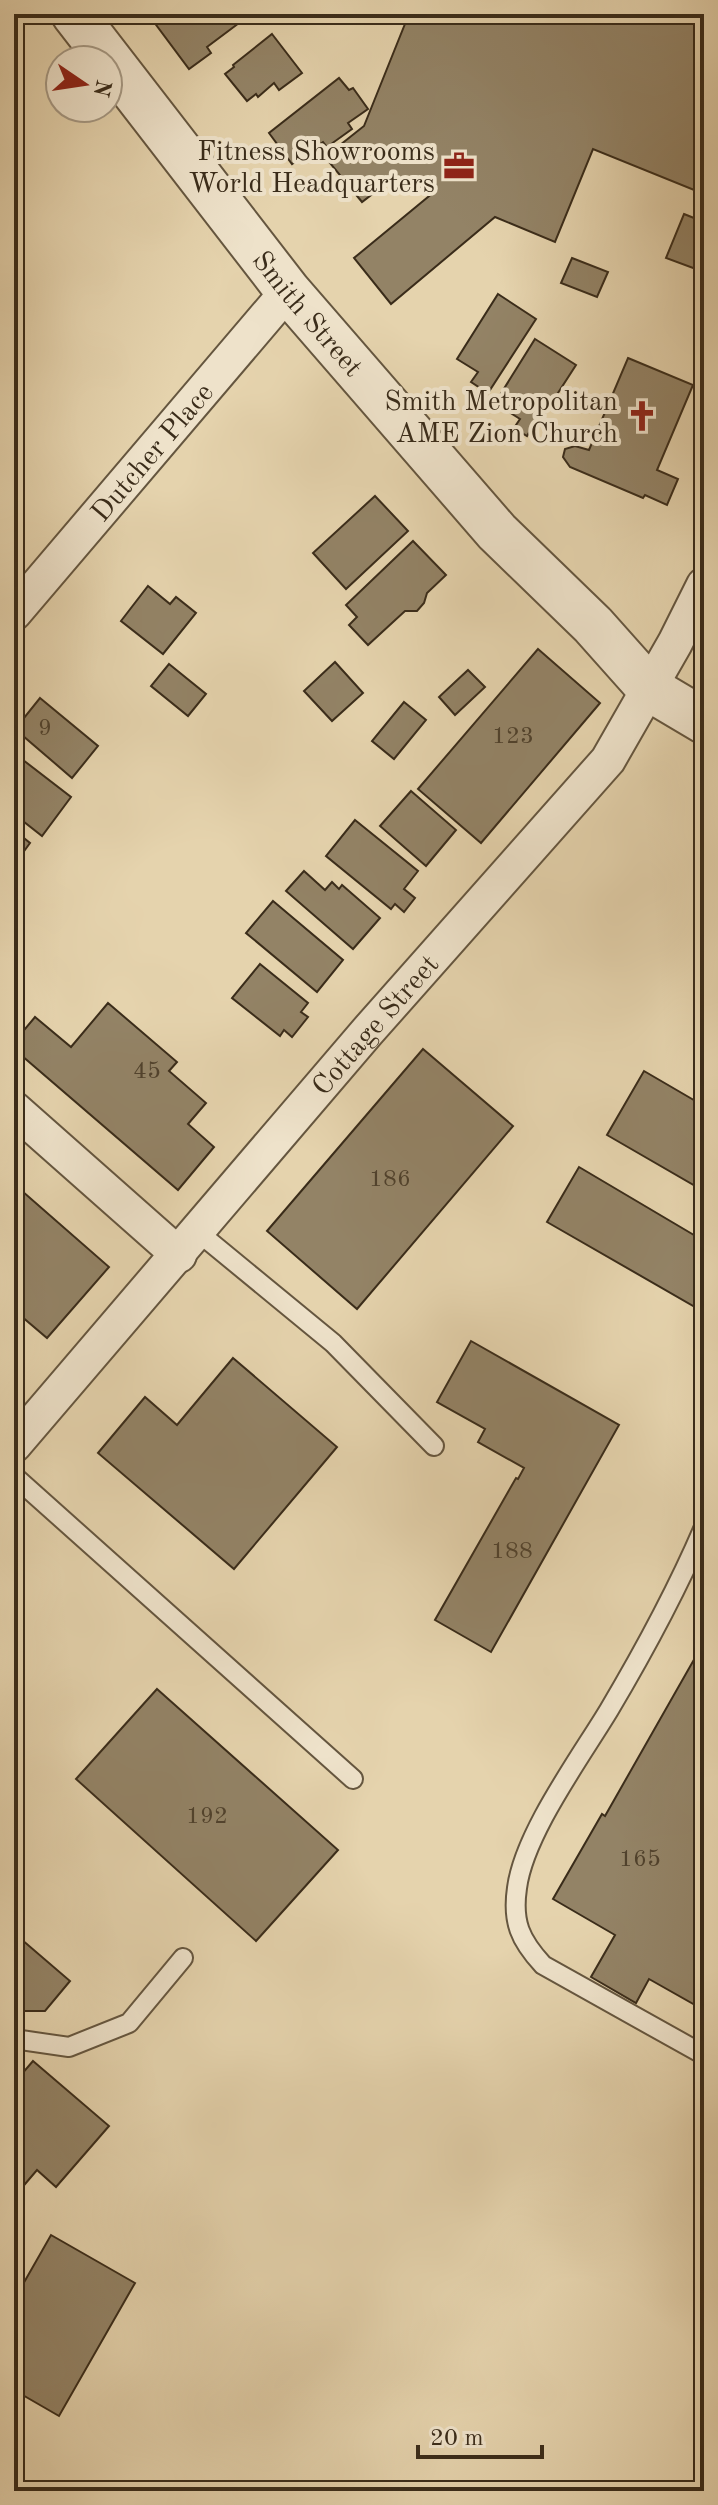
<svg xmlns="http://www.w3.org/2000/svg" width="718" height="2505" viewBox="0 0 718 2505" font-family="'Old Standard TT',serif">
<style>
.building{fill:#938366;stroke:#3a2c1a;stroke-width:2}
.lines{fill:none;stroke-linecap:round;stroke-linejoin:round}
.service-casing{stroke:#65563f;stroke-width:22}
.minor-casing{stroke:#65563f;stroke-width:38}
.tertiary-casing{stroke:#65563f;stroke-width:48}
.service{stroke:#eee2ca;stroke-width:18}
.minor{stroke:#eee2ca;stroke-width:34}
.tertiary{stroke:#eee2ca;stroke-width:44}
.labels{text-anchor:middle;stroke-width:8;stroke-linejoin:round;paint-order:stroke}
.number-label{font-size:24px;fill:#50422d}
.poi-label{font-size:28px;fill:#3a2c1a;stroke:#eee2ca;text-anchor:end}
.street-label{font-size:28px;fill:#3a2c1a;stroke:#eee2ca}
</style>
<rect width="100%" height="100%" fill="#e5d3ad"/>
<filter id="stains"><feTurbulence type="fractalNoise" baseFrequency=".0025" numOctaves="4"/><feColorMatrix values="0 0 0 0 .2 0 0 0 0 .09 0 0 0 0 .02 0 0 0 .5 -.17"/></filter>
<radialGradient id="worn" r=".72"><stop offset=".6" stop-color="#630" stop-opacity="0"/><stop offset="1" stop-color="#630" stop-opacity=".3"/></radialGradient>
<g class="building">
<path d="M148,14H251L207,47L211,53L189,69Z"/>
<path d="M409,14H704V194L593,149L555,242L495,217L391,304L354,258L434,192L396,176L362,202L325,157L364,126Z"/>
<path d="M272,34L302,73L279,90L274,83L258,97L256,94L247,101L225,74L234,67L233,65Z"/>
<path d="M339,78L349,90L353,88L368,109L348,123L352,129L327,147L323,142L292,164L269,133Z"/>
<path d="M684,214L704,222V272L666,258Z"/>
<path d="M572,258L608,272L597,297L561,283Z"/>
<path d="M498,294L536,319L488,393L471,382L478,372L457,359Z"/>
<path d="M535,339L576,365L534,430L531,429L527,436L514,428L520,419L495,403Z"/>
<path d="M628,358L693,385L657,470L678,479L667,505L645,495L643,498L570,467L563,457L565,449L575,446L589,450Z"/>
<path d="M375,496L408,531L346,589L313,553Z"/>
<path d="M413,541L446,575L427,593L424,603L417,611H405L368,645L349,625L357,617L346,605Z"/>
<path d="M148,586L170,604L176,597L196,613L163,654L121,621Z"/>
<path d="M538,649L600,703L481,843L418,789Z"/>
<path d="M335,662L363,693L332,721L304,691Z"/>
<path d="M169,664L206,694L188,716L151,686Z"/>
<path d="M468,670L485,687L455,715L439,697Z"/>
<path d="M40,698L98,746L72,778L15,729Z"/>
<path d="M404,702L426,720L394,759L372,741Z"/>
<path d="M14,753L71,797L42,836L14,814Z"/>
<path d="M411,791L456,830L426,866L380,826Z"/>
<path d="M355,820L418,871L404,889L415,898L404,912L395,904L391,909L326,856Z"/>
<path d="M14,830L30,843L14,865Z"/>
<path d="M304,871L325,890L332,882L339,889L342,885L380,918L353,949L286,891Z"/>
<path d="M273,901L343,960L317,992L246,933Z"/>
<path d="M260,964L308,1003L301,1012L308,1017L292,1037L284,1030L280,1036L232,998Z"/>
<path d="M108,1003L177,1062L169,1071L206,1103L188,1124L214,1147L178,1190L14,1049V1042L35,1017L71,1047Z"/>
<path d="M423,1049L513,1126L357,1309L267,1231Z"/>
<path d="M644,1071L704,1106V1191L607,1135Z"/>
<path d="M579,1167L704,1241V1283L695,1307L547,1222Z"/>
<path d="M14,1184L109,1267L47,1338L14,1310Z"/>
<path d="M471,1341L619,1425L491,1652L435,1620L516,1478L518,1479L524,1468L478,1442L485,1429L437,1402Z"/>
<path d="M233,1358L337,1447L234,1569L98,1453L145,1397L177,1425Z"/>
<path d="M704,1642V2010L649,1979L636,2003L591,1977L615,1935L553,1899L602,1814L605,1816Z"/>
<path d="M157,1689L338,1850L256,1941L76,1779Z"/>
<path d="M14,1933L70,1981L45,2011H14Z"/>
<path d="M33,2061L109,2126L56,2187L37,2170L14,2197V2083Z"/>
<path d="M51,2235L135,2283L59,2416L14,2390V2300Z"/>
</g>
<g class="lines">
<defs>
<g id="service">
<path d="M198,1232L333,1343L434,1446"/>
<path d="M14,1476L353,1779"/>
<path d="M704,1527C677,1590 644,1651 609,1710C580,1758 524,1834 517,1888C512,1922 520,1940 543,1965L704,2055"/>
<path d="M14,2039L69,2047L129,2023L183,1958"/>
</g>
<g id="minor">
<path id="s1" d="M14,613L288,291"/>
<path d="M14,1109L179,1255"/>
<path id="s2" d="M14,1445L367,1032L608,760L675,643L704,585"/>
</g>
<g id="tertiary">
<path id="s3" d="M74,14L288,291L497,532L593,625L650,689L704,721"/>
</g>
</defs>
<use href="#service" class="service-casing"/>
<use href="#minor" class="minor-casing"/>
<use href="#tertiary" class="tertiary-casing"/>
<use href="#service" class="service"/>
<use href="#minor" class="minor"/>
<use href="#tertiary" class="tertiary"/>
</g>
<defs>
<symbol id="office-bare" viewBox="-9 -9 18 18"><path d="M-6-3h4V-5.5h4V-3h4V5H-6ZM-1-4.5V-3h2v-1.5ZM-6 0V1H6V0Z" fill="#8f2418" stroke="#eee2ca" stroke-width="2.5" paint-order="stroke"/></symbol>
<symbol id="church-bare" viewBox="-9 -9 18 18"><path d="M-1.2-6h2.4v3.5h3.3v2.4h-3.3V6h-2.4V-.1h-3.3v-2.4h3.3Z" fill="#8f2418" stroke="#eee2ca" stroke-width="2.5" paint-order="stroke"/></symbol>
</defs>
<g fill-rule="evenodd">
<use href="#office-bare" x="437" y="144" width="44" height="44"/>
<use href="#church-bare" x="620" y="394" width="44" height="44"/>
</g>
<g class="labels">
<g class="number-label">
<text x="45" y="735">9</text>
<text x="513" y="743">123</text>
<text x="147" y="1078">45</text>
<text x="390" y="1186">186</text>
<text x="512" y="1558">188</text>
<text x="207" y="1823">192</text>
<text x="640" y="1866">165</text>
</g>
<g class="poi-label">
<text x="435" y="160">Fitness Showrooms<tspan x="435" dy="32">World Headquarters</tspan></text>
<text x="618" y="410">Smith Metropolitan<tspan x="618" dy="32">AME Zion Church</tspan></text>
</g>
<g class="street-label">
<text dy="10" stroke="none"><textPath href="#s3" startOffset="380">Smith Street</textPath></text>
<text dy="10" stroke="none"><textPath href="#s1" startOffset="212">Dutcher Place</textPath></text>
<text dy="10" stroke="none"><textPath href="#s2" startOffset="554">Cottage Street</textPath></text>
</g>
</g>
<rect width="718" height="2505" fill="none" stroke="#e5d3ad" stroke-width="48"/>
<rect x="16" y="16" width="686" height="2473" fill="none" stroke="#3a2c1a" stroke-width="4"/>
<rect x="24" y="24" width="670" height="2457" fill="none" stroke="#3a2c1a" stroke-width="2"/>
<g transform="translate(84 84) rotate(103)"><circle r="38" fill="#eee2ca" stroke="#a69984" stroke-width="2"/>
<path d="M0-6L14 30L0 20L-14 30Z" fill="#8f2418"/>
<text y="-12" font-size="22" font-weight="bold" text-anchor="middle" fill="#3a2c1a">N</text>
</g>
<path d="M418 2445v12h124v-12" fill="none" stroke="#3a2c1a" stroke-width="4"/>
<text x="430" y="2445" font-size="24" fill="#3a2c1a" stroke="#eee2ca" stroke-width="6" paint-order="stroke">20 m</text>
<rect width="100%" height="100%" filter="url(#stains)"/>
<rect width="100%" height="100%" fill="url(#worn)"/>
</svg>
